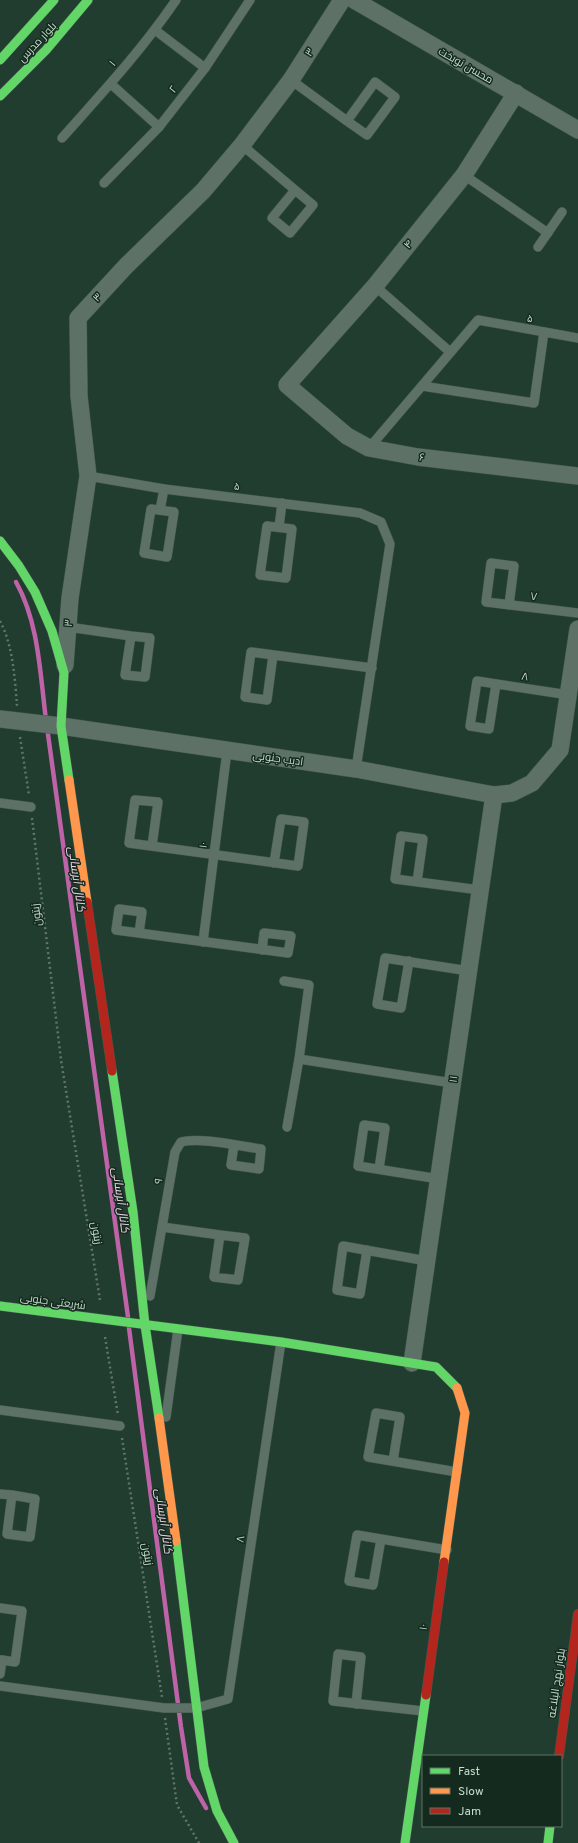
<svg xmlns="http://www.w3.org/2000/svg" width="578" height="1843" viewBox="0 0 578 1843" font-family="Overpass,Cairo,sans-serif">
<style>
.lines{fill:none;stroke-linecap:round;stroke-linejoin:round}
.stream{stroke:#be63a7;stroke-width:4.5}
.lane-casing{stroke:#42574c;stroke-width:10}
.street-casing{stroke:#42574c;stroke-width:18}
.fast-casing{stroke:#42574c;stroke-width:10}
.slow-casing{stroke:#42574c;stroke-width:10}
.jam-casing{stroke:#42574c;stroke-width:10}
.path{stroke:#63756b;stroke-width:2.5;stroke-dasharray:2 3;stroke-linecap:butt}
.lane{stroke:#5d7166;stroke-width:9}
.street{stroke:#5d7166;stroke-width:17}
.fast{stroke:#63d668;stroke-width:9}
.slow{stroke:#ff974d;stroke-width:9}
.jam{stroke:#b3261e;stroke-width:9}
.labels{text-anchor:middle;stroke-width:3;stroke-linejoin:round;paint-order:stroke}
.street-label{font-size:11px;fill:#c4decd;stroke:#152a1e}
.water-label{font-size:12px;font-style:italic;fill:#efd5e7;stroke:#152a1e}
</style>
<rect width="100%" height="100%" fill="#213d2f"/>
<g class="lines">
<g class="stream">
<path d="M16,582C39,623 40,674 46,720"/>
<path d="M47,727L128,1317"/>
<path d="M129,1328L181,1727L189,1778L206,1808"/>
</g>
<defs>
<g id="lane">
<path d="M155,30L205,68"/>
<path d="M291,80L347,121L375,82L395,97L367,135L347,121"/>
<path d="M111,84L159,127"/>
<path d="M62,138C102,93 142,50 176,0"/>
<path d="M242,145L295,190L272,218L290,233L313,205L295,190"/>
<path d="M464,175L548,233"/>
<path d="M104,183L159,127L205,68L250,0"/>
<path d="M538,247L562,212"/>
<path d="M375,286L450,352"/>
<path d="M422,386L534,403L544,332"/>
<path d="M369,448L478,320L578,338"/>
<path d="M88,476L164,489L360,513L381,522L390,544L356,769"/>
<path d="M151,509L174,512L167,557L144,553Z"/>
<path d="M160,510L164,489"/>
<path d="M267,526L292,529L286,578L260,575Z"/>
<path d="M279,527L282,503"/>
<path d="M509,605L514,566L491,563L486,602L578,613"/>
<path d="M68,627L131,636L125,675L145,677L150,638L131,636"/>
<path d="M273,655L267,700L245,697L251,652L372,668"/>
<path d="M496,684L489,729L470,726L477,681L569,695"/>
<path d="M0,803L31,807"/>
<path d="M152,846L158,802L135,800L129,843L298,866L304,822L281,819L274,863"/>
<path d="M417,882L423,839L401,836L395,879L480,890"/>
<path d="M139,933L142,912L119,909L116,930C174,938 231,945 288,953L291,936L264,933L262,950"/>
<path d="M203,942L227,751"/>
<path d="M409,961L401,1008L377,1004L385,958L469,971"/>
<path d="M284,981L309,985L299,1059L287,1127"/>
<path d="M299,1059L452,1083"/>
<path d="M379,1169L385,1128L364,1125L358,1166L439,1179"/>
<path d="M162,1227L220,1235L214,1277L238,1280L245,1238L220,1235"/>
<path d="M367,1250L360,1294L337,1290L343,1246L427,1261"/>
<path d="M150,1296L175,1152L181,1142C201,1137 239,1146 261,1149L259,1169L231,1165L234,1145"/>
<path d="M0,1410L120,1426"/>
<path d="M166,1417L178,1329"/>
<path d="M393,1461L400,1417L376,1413L368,1457L457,1472"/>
<path d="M0,1494L12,1495L7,1534L30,1537L35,1499L12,1495"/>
<path d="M381,1539L373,1585L349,1581L357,1535L447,1550"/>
<path d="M0,1608L22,1611L15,1662L2,1660"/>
<path d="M0,1660H2L0,1674"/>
<path d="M0,1686L164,1708H196L228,1699L281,1342"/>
<path d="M356,1704L361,1657L338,1654L333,1701L423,1711"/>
</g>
<g id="street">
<path d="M354,0L578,130"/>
<path d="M516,93L464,175L375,286L287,385L347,436L369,448L418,457L578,476"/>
<path d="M65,665L70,598L88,476L79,396L78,318L126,266L203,191L242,145L291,80L342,0"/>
<path d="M0,719L61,726L356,769L494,795L512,793L532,783L560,750L578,629"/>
<path d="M412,1363L494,795"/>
</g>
<g id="fast">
<path d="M0,60L54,0"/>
<path d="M0,96L46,50L88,0"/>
<path d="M0,541L19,566L35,592L52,631L64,673L61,726L69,780"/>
<path d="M112,1071L133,1212L145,1325L159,1418"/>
<path d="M0,1306L281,1342L436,1367L457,1388"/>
<path d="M176,1541L204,1767L217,1811L234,1843"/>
<path d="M405,1843L426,1695"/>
<path d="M548,1843L550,1826"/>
</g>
<g id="slow">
<path d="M69,780L87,902"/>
<path d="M159,1418L176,1541"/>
<path d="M444,1562L465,1413L457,1388"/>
</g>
<g id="jam">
<path d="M87,902L112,1071"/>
<path d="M426,1695L444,1562"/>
<path d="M559,1756L578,1614"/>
</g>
</defs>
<use href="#lane" class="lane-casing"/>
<use href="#street" class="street-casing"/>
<use href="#fast" class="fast-casing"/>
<use href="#slow" class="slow-casing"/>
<use href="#jam" class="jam-casing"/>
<g class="path">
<path d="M0,621C13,645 15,680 17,706"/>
<path d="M20,737L29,795"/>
<path d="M32,818L61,1060L100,1300"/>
<path d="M105,1337L118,1415"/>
<path d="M122,1438L162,1697"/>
<path d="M165,1718L177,1805L199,1843"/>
</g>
<use href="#lane" class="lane"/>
<use href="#street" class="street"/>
<use href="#fast" class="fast"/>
<use href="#slow" class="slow"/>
<use href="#jam" class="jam"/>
</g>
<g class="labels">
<g class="street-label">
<text transform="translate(37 42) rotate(-47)" y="4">بلوار مدرس</text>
<text transform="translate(309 52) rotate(-58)" y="4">۳</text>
<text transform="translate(112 63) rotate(-50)" y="4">۱</text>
<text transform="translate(466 65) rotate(30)" y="4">محسن نوبخت</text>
<text transform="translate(173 89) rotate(-52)" y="4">۲</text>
<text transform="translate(408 244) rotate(-51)" y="4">۴</text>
<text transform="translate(97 297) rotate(-47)" y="4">۳</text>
<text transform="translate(530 318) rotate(9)" y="4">۵</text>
<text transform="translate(422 457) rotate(8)" y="4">۶</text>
<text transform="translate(237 486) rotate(7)" y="4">۵</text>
<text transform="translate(534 596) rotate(7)" y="4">۷</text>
<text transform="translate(68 623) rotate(-86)" y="4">۳</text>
<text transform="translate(525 676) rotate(9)" y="4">۸</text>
<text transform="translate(278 758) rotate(8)" y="4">ادیب جنوبی</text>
<text transform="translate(203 845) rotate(-83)" y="4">۱۰</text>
<text transform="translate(36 915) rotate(-97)" y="4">زیتون</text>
<text transform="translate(453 1079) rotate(-82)" y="4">۱۱</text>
<text transform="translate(158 1181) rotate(-80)" y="4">۹</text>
<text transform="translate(97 1233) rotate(81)" y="4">زیتون</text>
<text transform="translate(53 1301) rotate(8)" y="4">شریعتی جنوبی</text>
<text transform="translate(240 1539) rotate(-82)" y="4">۸</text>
<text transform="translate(148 1554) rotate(81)" y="4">زیتون</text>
<text transform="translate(423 1627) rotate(-82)" y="4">۱۰</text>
<text transform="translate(556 1683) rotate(-82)" y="4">بلوار نهج البلاغه</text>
</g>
<g class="water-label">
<text transform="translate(77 879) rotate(82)" y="4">کانال آبرسانی</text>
<text transform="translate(121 1200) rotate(82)" y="4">کانال آبرسانی</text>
<text transform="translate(164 1521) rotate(82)" y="4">کانال آبرسانی</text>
</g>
</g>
<rect x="422" y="1755" width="140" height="72" fill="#152a1e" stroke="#5b7264"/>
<rect x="430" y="1768" width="20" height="6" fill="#63d668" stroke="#5b7264"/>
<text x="458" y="1775" font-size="12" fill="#c4decd">Fast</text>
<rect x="430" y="1788" width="20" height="6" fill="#ff974d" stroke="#5b7264"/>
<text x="458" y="1795" font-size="12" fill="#c4decd">Slow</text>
<rect x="430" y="1808" width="20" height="6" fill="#b3261e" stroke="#5b7264"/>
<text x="458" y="1815" font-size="12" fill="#c4decd">Jam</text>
</svg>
